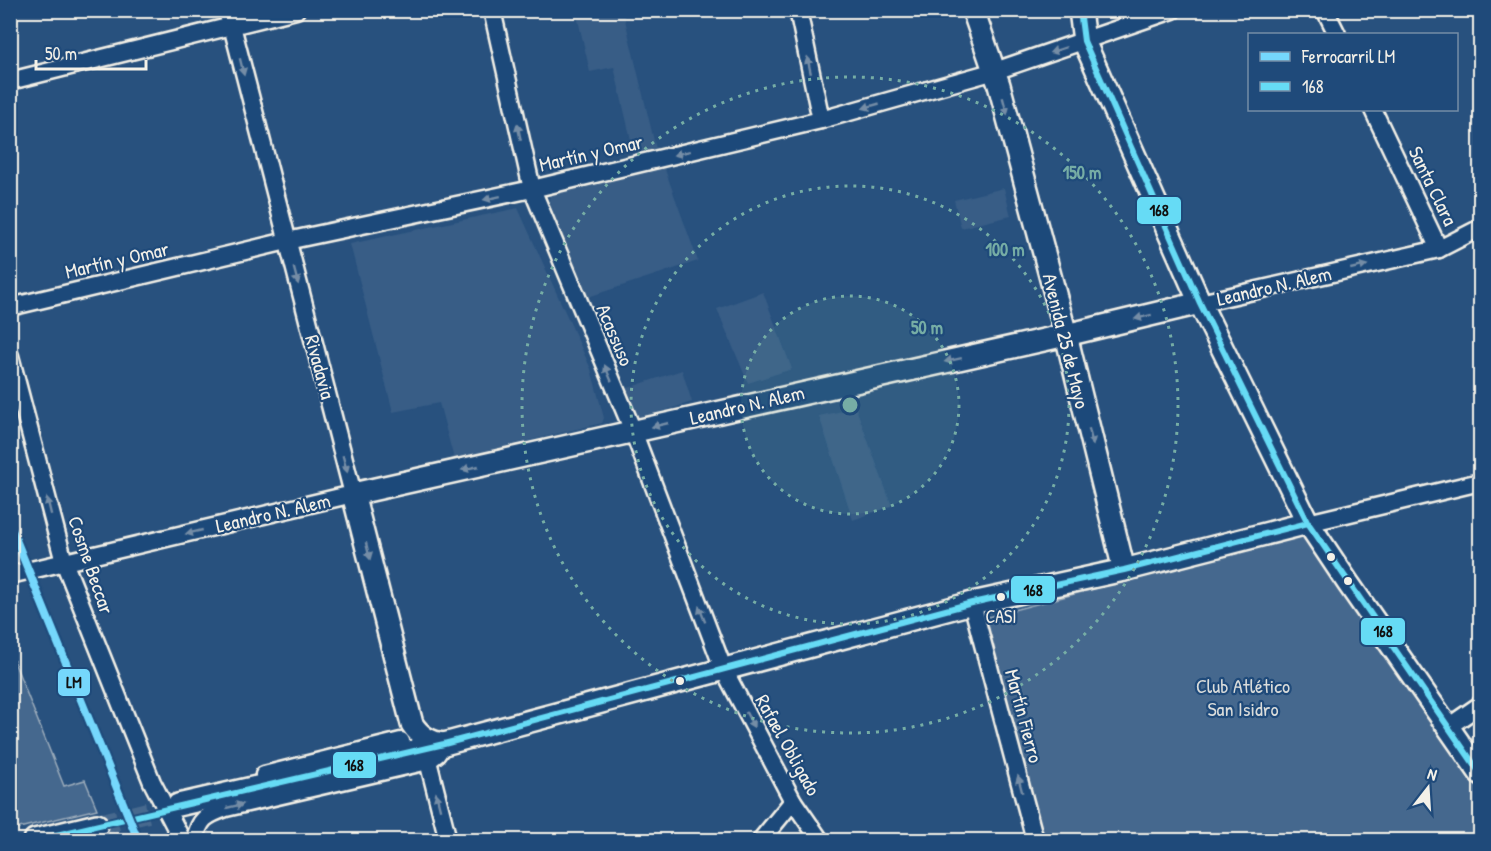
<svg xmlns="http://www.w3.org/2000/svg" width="1491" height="851" viewBox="0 0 1491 851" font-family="'Patrick Hand',sans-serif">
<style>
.built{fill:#375d86}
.green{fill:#45688e;stroke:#9cacbb;stroke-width:1.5}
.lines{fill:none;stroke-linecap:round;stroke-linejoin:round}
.major-tunnel{stroke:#47698e;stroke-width:21;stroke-dasharray:21 10;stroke-linecap:butt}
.minor-casing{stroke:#f4f1e8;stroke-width:21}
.major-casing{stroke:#f4f1e8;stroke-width:26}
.minor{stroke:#1f4a7a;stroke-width:16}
.major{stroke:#1f4a7a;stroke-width:21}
.bus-1-casing{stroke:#1f4a7a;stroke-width:10}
.bus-1{stroke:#66dbf5;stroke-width:6}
.rail-1-casing{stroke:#1f4a7a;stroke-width:12}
.rail-1{stroke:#75d7fc;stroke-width:8}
.oneway{fill:#748da6}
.ring{fill:none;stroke:#76ada5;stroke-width:3;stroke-dasharray:3 6}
.bus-dot{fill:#f4f1e8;stroke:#1f4a7a;stroke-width:2}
.labels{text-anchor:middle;stroke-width:4.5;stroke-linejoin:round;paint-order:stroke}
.bus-label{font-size:18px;fill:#f4f1e8;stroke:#1f4a7a}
.street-label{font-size:20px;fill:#f4f1e8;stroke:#1f4a7a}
.park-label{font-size:20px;fill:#dadcda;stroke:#1f4a7a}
.centre{fill:#76ada5;stroke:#1f4a7a;stroke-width:3}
.ring-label{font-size:18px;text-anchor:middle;font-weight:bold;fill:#76ada5;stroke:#1f4a7a;stroke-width:4.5;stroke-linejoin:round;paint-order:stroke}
.line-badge{stroke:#1f4a7a;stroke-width:2}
.pale-badge-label{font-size:16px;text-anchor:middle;font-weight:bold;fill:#111}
</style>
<rect width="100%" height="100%" fill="#28517e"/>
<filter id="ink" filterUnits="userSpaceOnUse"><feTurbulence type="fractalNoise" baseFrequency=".0167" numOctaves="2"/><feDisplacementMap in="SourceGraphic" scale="12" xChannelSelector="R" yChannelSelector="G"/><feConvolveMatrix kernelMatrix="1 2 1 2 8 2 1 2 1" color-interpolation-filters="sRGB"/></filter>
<g filter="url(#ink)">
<g class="built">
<path d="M576,11H623L656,149L634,153L614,67L590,72Z"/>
<path d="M663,164L698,261L585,298L549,200L550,195Z"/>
<path d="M1004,188L1011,216L961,228L954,200Z"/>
<path d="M518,208L591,369L604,418L602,423L454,459L439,403L393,412L350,244Z"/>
<path d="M763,292L792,369L748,383L717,309Z"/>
<path d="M682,370L692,402L634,420L625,389Z"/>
<path d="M856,408L892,506L853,520L819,416Z"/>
</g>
<g class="green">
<path d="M1306,533L1480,791V840H1037L976,620Z"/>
<path d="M11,654L64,786L85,780L97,809L11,830Z"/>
</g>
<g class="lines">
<path class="major-tunnel" d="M97,825L178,805"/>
<defs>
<g id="minor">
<path d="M492,10L532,189L633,431L723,668L793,801L820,840"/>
<path d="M798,10L821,120"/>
<path d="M1325,10L1337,34"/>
<path d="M10,81L296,10"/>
<path d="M1373,110L1439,249"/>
<path d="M1200,303L1439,249L1480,228"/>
<path d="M10,307L287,241L532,189L821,120L995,71L1173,10"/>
<path d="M10,356L64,562L152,782L182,840"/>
<path d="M1308,523L1480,482"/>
<path d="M10,575L353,494L232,26L226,10"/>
<path d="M972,603L1035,840"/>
<path d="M1448,727L1480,705"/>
<path d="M428,761L448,840"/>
<path d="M264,775L401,741"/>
<path d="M195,840C199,819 206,815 226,808L428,761L437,754L444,744"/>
<path d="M761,840L793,801"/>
</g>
<g id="major">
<path d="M973,10L999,85L1066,335L1124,570"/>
<path d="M1080,10L1084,41L1200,303L1308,523L1348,583L1480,773"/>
<path d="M444,744C429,742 420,736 412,724L353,494L1066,335L1200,303"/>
<path d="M178,805L444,744L972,603L1124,570L1308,523"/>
<path d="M35,840L97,825"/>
</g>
</defs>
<use href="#minor" class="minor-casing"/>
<use href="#major" class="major-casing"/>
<use href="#minor" class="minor"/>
<use href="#major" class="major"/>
<defs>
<g id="bus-1">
<path d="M1080,10L1084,41L1200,303L1308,523L1480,773"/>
<path d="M35,840L444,744L972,603L1124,570L1308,523"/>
</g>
</defs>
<use href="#bus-1" class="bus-1-casing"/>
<use href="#bus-1" class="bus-1"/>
<defs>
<path id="rail-1" d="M10,525L138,840"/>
</defs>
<use href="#rail-1" class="rail-1-casing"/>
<use href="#rail-1" class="rail-1"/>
</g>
<defs><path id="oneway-solid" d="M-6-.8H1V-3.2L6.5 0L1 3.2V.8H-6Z" transform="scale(1.5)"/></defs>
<g class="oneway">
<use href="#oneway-solid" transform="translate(1058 50) rotate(162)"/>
<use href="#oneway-solid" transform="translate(809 65) rotate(-102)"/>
<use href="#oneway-solid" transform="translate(242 67) rotate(76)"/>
<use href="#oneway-solid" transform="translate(871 106) rotate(164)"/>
<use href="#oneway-solid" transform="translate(1005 106) rotate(75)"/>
<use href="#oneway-solid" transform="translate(519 132) rotate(-102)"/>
<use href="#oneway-solid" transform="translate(682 153) rotate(166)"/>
<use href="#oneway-solid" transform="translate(492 198) rotate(168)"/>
<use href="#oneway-solid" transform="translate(1359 267) rotate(-13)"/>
<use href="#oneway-solid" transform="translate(296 276) rotate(75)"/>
<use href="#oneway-solid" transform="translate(1143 317) rotate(166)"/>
<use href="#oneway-solid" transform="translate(953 360) rotate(168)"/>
<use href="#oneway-solid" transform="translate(608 373) rotate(-113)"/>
<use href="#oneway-solid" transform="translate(660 425) rotate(167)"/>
<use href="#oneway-solid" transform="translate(1091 437) rotate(76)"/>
<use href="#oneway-solid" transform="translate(345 464) rotate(75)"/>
<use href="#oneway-solid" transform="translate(470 468) rotate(167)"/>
<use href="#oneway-solid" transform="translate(49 506) rotate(-104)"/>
<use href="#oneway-solid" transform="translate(194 532) rotate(167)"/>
<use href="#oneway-solid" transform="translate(368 551) rotate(76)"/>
<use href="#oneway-solid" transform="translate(702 614) rotate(-111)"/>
<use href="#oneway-solid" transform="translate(750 720) rotate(62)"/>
<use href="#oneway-solid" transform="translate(1020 784) rotate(-105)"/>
<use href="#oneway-solid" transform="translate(438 801) rotate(-104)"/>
<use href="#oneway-solid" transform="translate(235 806) rotate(-13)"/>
</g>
</g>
<circle cx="850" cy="405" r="109" fill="#76ada5" fill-opacity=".12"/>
<g class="ring">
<circle cx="850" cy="405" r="109"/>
<circle cx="850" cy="405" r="219"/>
<circle cx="850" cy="405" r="328"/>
</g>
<g class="bus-dot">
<circle cx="1331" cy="557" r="5"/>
<circle cx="1348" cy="581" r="5"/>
<circle cx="1001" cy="597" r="5"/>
<circle cx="680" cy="681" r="5"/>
</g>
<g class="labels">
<g class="bus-label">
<text x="1001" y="623">CASI</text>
</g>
<g class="street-label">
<text transform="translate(591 153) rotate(-13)" y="7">Martín y Omar</text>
<text transform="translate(1433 186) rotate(64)" y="7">Santa Clara</text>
<text transform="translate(117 260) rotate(-13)" y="7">Martín y Omar</text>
<text transform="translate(1274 286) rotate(-13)" y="7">Leandro N. Alem</text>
<text transform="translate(615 335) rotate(67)" y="7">Acassuso</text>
<text transform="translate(1066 341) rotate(76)" y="7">Avenida 25 de Mayo</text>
<text transform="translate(320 367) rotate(75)" y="7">Rivadavia</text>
<text transform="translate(747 405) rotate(-13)" y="7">Leandro N. Alem</text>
<text transform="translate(273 513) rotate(-13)" y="7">Leandro N. Alem</text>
<text transform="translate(91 565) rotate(71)" y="7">Cosme Beccar</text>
<text transform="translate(1024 716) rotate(75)" y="7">Martín Fierro</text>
<text transform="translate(788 745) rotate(61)" y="7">Rafael Obligado</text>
</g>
<g class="park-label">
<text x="1243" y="693">Club Atlético<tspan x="1243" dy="23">San Isidro</tspan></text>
</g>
</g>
<circle cx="850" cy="405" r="9" class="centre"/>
<g class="ring-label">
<text x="1082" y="179">150 m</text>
<text x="1005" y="256">100 m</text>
<text x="927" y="334">50 m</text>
</g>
<g class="line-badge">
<rect x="1136" y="196" width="46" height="29" rx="6" fill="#66dbf5"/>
<rect x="1010" y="575" width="46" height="29" rx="6" fill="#66dbf5"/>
<rect x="1360" y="617" width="46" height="29" rx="6" fill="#66dbf5"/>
<rect x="57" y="668" width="34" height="29" rx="6" fill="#75d7fc"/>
<rect x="332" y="751" width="45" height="28" rx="6" fill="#66dbf5"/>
</g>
<g class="pale-badge-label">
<text x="1159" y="216">168</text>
<text x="1033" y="596">168</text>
<text x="1383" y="637">168</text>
<text x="74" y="688">LM</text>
<text x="354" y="771">168</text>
</g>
<rect width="1491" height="851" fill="none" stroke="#1f4a7a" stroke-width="36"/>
<rect x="18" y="18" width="1455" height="815" fill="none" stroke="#f4f1e8" stroke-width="2" filter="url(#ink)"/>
<rect x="1248" y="33" width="210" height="78" fill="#1f4a7a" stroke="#748da6" stroke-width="1.5"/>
<rect x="1260" y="52" width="30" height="9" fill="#75d7fc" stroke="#748da6" stroke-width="1.5"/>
<text x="1302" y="63" font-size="18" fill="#f4f1e8">Ferrocarril LM</text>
<rect x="1260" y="82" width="30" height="9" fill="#66dbf5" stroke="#748da6" stroke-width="1.5"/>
<text x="1302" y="93" font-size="18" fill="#f4f1e8">168</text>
<g transform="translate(1428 788) rotate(17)" stroke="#1f4a7a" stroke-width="4.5" paint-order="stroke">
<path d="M0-4.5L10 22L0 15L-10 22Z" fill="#f4f1e8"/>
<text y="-9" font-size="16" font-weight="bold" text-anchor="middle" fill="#f4f1e8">N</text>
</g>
<path d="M36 60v9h110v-9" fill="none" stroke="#f4f1e8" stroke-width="3"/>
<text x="45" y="60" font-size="18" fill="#f4f1e8" stroke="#1f4a7a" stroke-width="4.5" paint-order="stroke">50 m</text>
</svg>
